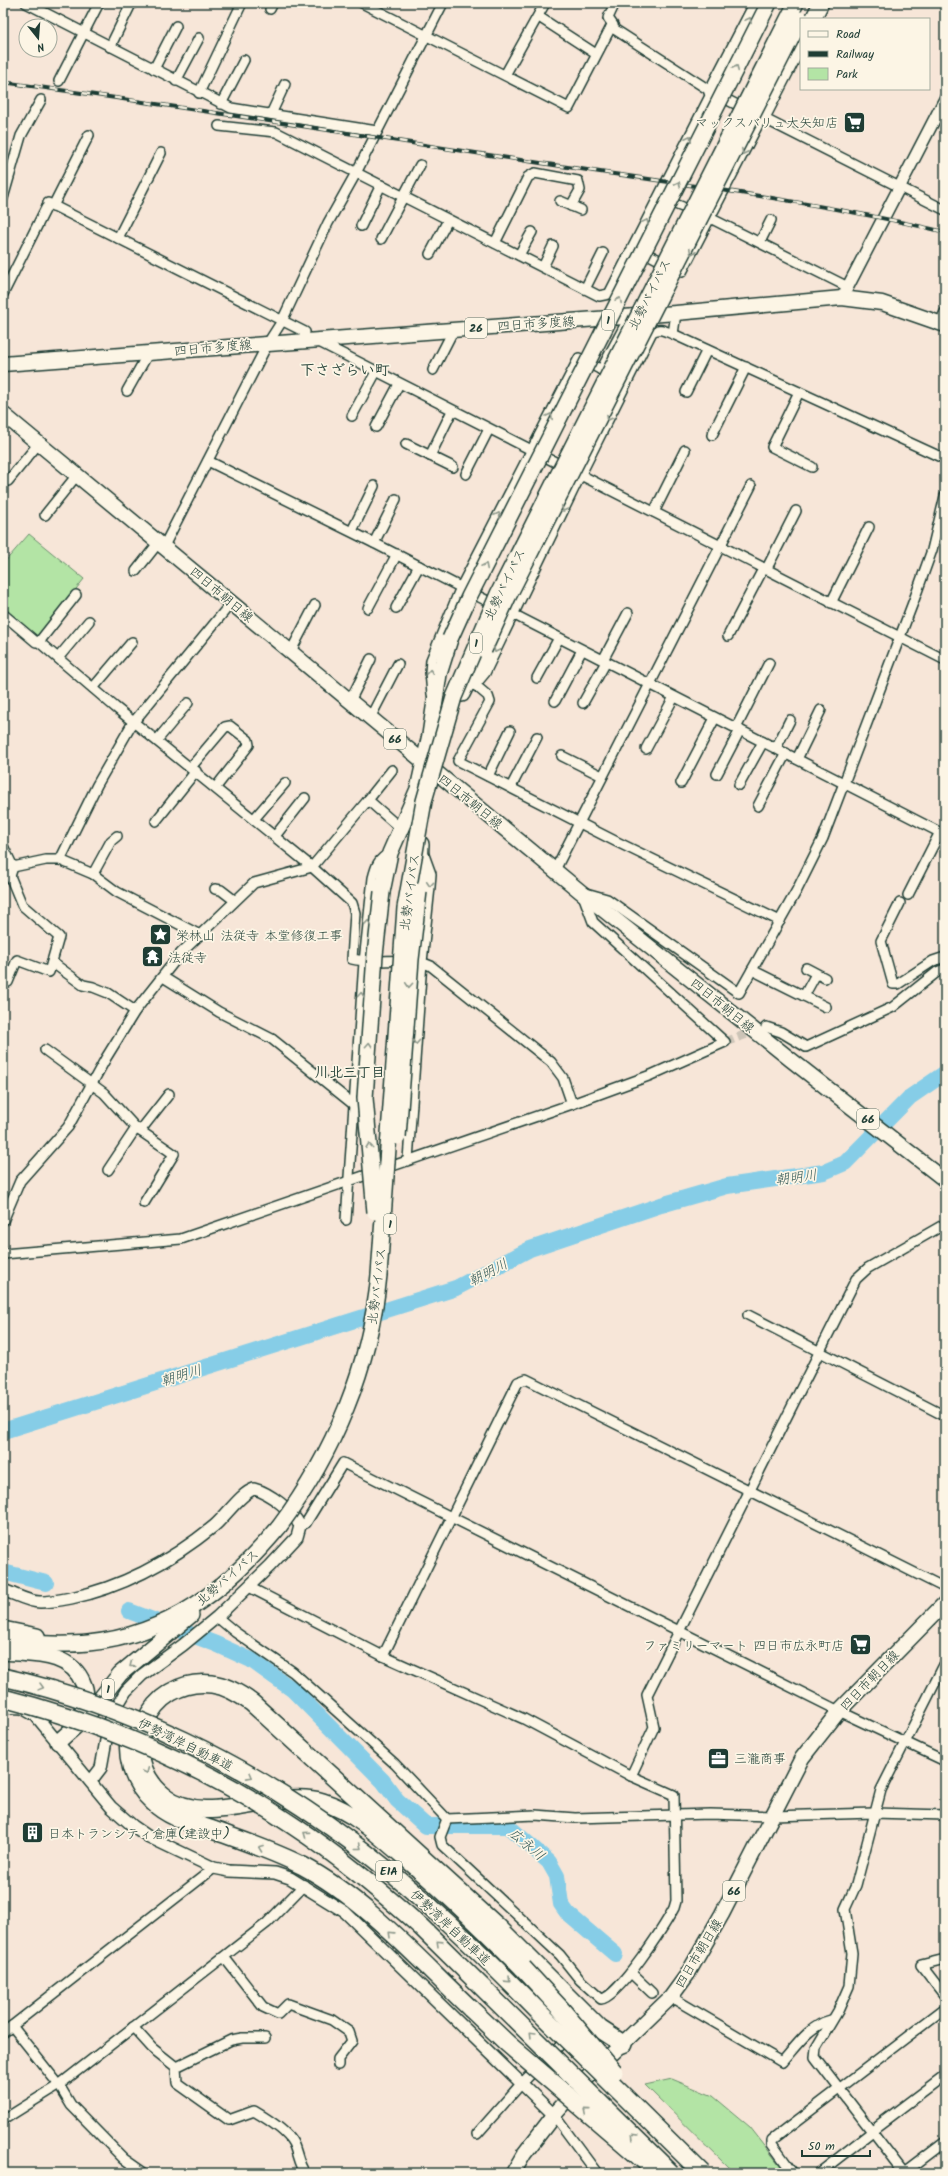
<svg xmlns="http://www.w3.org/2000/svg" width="948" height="2176" viewBox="0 0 948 2176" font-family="Kalam,'Klee One',sans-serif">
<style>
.green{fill:#b3e4a5;stroke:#69906c}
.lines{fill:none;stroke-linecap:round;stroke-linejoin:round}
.stream{stroke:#5d939f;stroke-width:2.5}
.river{stroke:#86cde7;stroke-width:16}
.minor-tunnel{stroke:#ccc4b7;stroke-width:9;stroke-dasharray:9 4.5;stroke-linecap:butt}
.minor-casing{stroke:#1f3d34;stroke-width:12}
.tertiary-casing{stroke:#1f3d34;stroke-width:14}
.primary-casing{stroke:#1f3d34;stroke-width:17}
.trunk-casing{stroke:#1f3d34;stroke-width:18}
.motorway-casing{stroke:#1f3d34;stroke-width:20}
.minor{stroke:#fcf5e5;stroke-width:9}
.tertiary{stroke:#fcf5e5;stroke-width:11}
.primary{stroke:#fcf5e5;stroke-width:14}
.trunk{stroke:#fcf5e5;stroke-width:15}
.motorway{stroke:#fcf5e5;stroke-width:17}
.rail-casing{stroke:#1f3d34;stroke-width:4}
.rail{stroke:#fcf5e5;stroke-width:2.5;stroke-dasharray:8;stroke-linecap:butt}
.trunk-bridge-casing{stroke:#1f3d34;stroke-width:18;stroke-linecap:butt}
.motorway-bridge-casing{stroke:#1f3d34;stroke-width:20;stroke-linecap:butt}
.trunk-bridge{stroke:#fcf5e5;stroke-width:15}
.motorway-bridge{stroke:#fcf5e5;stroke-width:17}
.oneway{stroke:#8e998c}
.labels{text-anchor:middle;stroke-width:3.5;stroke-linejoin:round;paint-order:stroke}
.shield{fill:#fcf5e5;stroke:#617469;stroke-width:1}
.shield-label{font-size:12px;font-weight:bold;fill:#1f3d34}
.poi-label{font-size:13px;fill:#1f3d34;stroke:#fcf5e5;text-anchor:start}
.street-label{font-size:13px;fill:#1f3d34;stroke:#fcf5e5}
.neighbourhood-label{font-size:14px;font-weight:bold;fill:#1f3d34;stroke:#fcf5e5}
.water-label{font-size:14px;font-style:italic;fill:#345a58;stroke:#fcf5e5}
.quarter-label{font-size:15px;font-weight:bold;fill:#1f3d34;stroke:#fcf5e5}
</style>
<rect width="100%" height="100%" fill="#f7e6d8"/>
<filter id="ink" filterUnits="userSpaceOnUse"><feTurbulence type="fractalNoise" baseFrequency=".025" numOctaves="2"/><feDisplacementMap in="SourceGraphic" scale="8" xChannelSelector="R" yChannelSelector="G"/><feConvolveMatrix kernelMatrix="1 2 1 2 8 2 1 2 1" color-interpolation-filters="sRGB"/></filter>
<g filter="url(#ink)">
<g class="green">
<path d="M29,534L84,579L37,638L3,610V564Z"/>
<path d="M672,2079L713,2096L750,2127L786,2173H734L645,2085Z"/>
</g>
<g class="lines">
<path class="stream" d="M737,103L755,69"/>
<g class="river">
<path d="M3,1431L456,1288L530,1249L661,1205L727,1186L824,1172L845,1163L910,1097L945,1073"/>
<path d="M3,1572L46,1583"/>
<path d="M129,1611L216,1644L251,1660L293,1690L383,1781L397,1800L426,1826H508L549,1862L557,1876L561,1904L568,1914L615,1954"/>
</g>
<path class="minor-tunnel" d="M725,1042L758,1030"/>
<defs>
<g id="minor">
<path d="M26,3L231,108L377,131"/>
<path d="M362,3L569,108L611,27L712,92L747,110"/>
<path d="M270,9L273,3"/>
<path d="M539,17L596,54"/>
<path d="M611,27L613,25L608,18L615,3"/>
<path d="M110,47L131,4"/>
<path d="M154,69L176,26"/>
<path d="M505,75L545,3"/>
<path d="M59,81L99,3"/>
<path d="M176,81L199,38"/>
<path d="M199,93L242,3"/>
<path d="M221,104L244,60"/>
<path d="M271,114L285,84"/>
<path d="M759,116L945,210"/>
<path d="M219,126L276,132L599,296L609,294L712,92"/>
<path d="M3,198L21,136L41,100"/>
<path d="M665,200L710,218L848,287"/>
<path d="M560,201L581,210"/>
<path d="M48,203L305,332"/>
<path d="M53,206L89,135"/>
<path d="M361,226L381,185"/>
<path d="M118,238L161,153"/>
<path d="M381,239L420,165"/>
<path d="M760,242L771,220"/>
<path d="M495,243L528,177L535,173L578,181L580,190L571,206"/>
<path d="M640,250L682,272L762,117"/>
<path d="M430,254L448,220"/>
<path d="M519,255L532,232"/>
<path d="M543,267L553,246"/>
<path d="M585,289L603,253"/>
<path d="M3,294L46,208"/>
<path d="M940,323L945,312"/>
<path d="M673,334L676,313"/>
<path d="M317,341L945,660"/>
<path d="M433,370L454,329"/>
<path d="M601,370L631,314"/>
<path d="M127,391L149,352"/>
<path d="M686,392L707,350"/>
<path d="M799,392L772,447L812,467"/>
<path d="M352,416L376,372"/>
<path d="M376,427L399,384"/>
<path d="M712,435L746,367"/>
<path d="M406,444L453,467"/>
<path d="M430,456L452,411"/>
<path d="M208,461L374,543L945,835"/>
<path d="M466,474L489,429"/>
<path d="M8,481L39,443"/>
<path d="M654,512L685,450"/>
<path d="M45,515L77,475"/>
<path d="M352,531L374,486"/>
<path d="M374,543L396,499"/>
<path d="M164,546L268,343L282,321L328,223L356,173L443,3"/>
<path d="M766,570L796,511"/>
<path d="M136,571L159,542"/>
<path d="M831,603L869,527"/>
<path d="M368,608L397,554"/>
<path d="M396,608L419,566"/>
<path d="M3,614L36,642H39L115,707L312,867L352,903L355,913L352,959C377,965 408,955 431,966L551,1062L563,1078L572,1104"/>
<path d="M728,636L763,569"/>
<path d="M39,642L76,595"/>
<path d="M291,651L315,605"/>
<path d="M58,658L89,621"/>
<path d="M603,660L628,613"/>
<path d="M537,678L559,638"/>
<path d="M475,685L488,696L490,702L458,761L615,841L780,921"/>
<path d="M466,686L475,685L485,673L581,474L652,332C659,327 665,331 673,334L945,459"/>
<path d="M93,688L132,642"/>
<path d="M432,694L430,672L431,660L461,587L579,358L613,376"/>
<path d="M350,701L371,659"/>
<path d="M555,701L582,650"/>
<path d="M583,703L606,662"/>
<path d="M370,718L398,664"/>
<path d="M736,728L769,663"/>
<path d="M158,739L188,703"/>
<path d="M776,748L790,720"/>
<path d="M646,749L674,697"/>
<path d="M562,756L602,776"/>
<path d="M797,759L821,710"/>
<path d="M191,767L225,727L230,726L248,740L249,745L216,787"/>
<path d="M717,774L740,730"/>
<path d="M488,776L510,731"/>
<path d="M681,783L715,718"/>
<path d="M739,785L763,742"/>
<path d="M511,787L537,737"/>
<path d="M368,800L392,770"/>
<path d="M758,806L786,753"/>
<path d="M254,819L285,783"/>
<path d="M156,821L196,771"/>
<path d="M275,836L305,798"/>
<path d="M3,846L13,867L10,876L3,878"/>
<path d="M60,860L97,785L132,724L232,602"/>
<path d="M13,867L46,860H60L93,874L117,892L198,934"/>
<path d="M555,870L751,486"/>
<path d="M93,874L111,841L117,836"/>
<path d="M215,889L221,890L234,900"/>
<path d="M586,893L607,899L739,993L797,890L823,838L914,600L932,550L945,496"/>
<path d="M908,895L940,832"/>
<path d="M900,903L881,941L893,984H898L933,961L945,957"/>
<path d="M53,963L83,985L93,987L108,993L135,1011"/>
<path d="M806,968L825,978"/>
<path d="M752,970L826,1007"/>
<path d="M163,977L219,1012L272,1039L353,1104"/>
<path d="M8,982L17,960L49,972L59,937L22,905L10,876"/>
<path d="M804,996L816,974"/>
<path d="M766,1027L781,1032L806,1047L893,1007L937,972L945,969"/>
<path d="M45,1050L104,1093L136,1128L174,1154L144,1203"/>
<path d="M140,1131L169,1094"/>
<path d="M408,1160L422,962L430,887L431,874L423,852"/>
<path d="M108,1170L136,1128"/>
<path d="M346,1220L364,962L373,878C376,866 378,859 390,853"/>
<path d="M3,1221L20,1181L68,1127L106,1058L135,1011L181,953L254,883L312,867L368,800L401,829"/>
<path d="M3,1254L181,1239L572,1104L651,1075L725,1042L593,922L583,895"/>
<path d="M748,1315L945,1416"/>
<path d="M300,1526L306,1523L343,1463L839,1711L945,1761"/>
<path d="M249,1587L383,1656L524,1719L631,1776L674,1795L676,1901L674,1908C665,1925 618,1998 601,1999L580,1980L560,1955L442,1845L440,1837L447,1819"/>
<path d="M217,1617L235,1632L293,1672L395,1764L447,1819L535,1815L575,1818L710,1814L773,1816L874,1813L945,1815"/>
<path d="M383,1656L518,1382L526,1379L945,1588"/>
<path d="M631,1776L654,1727L647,1695L856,1279L868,1268L945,1224"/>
<path d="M224,1957L263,2007L278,2014L288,2004L332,2020L349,2032L352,2041L338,2059V2065"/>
<path d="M945,1959L921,1965L945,1996"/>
<path d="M631,1973L652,1993"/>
<path d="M671,1997L782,2062C796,2046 810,2025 831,2020"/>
<path d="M12,2026L59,2085L71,2105L124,2159L144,2173"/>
<path d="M133,2027L152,2048L176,2067L177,2083L229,2120L254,2111C266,2118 287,2131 293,2143C298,2154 298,2164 305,2173"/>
<path d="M3,2033L214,1868"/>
<path d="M176,2067L231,2040L242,2038H265"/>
<path d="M554,2115L597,2173"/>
<path d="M3,2120L59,2085L267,1923L304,1885"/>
<path d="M872,2130L945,2075"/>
<path d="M477,2134L521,2084L569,2036"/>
<path d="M793,2173L772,2144V2140L945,2008"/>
<path d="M819,2173L873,2131"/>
<path d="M904,2173L815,2057L816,2048L838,2011L849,1986L852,1953L845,1909L856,1885L881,1790L945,1663"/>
<path d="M904,2173L945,2142"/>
</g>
<g id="tertiary">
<path d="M842,298L945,99"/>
<path d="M3,1590C15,1594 28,1602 40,1602C50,1602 61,1600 71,1598C124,1587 172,1560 214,1526C226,1516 241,1493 254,1489C270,1493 293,1511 300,1526L297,1537L270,1566L217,1617L183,1645L142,1675L126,1691L110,1718L101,1768L91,1781"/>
<path d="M3,1707L22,1708L36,1716L111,1807L133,1826L149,1837L214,1868L229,1871L275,1873L290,1878L345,1912L554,2115"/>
</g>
<g id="primary">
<path d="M3,364L676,313L842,298L882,303L945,325"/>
<path d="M3,414L581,892L790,1059L945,1180"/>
<path d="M513,2173L524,2154L554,2115L589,2076L671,1997L687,1975L722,1914L802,1758L839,1711L945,1603"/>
</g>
<g id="trunk">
<path d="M813,19L821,3"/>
<path d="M712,92L758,3"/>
<path d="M762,117L801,41"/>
<path d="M462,694L484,650"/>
<path d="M419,891L421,844"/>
<path d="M382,892L390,853L418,789L430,735L439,674L450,639"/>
<path d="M3,1629L37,1636"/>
<path d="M3,1642C31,1643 60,1646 88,1643C170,1635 228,1588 279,1527"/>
<path d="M3,1652C31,1655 70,1651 83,1683C87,1691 86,1701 83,1710"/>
<path d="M58,1742L86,1717L120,1674L191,1615"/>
</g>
<g id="motorway">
<path d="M132,1725C123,1753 132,1783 153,1802C169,1818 192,1823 213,1830C243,1841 274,1851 303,1866C366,1900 419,1960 471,2009"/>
<path d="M523,1968C483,1928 443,1889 400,1853C377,1833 352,1811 323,1802C275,1787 207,1830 164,1796C114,1756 148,1676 212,1684C227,1686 240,1694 252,1703L498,1927L600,2029L623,2044"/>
</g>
</defs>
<use href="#minor" class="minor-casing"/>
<use href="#tertiary" class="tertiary-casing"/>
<use href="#primary" class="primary-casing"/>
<use href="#trunk" class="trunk-casing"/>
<use href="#motorway" class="motorway-casing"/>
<use href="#minor" class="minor"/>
<use href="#tertiary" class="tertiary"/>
<use href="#primary" class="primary"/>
<use href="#trunk" class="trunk"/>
<use href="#motorway" class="motorway"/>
<defs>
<path id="rail" d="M3,82C180,106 357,135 534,162C671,183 810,200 945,232"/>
</defs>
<use href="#rail" class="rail-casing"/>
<use href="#rail" class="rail"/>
<defs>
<g id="trunk-bridge">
<path d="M450,639L469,597L769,3"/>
<path d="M484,650L508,597L801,19"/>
<path d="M398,1137L411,959L419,891"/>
<path d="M375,1212L365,1098L375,955L382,892"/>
<path d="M279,1527C334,1453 370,1367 379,1275L405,908L424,801L454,697L498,594L796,3"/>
</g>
<g id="motorway-bridge">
<path d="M3,1677C127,1705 247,1764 349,1840C418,1891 480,1952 540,2013C594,2066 648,2120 702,2173"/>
<path d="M3,1698C105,1724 204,1766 292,1825C338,1855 379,1890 420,1926L671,2173"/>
<path d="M523,1968L560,2008L614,2072"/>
<path d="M471,2009L508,2044L650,2166"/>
</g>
</defs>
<use href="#trunk-bridge" class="trunk-bridge-casing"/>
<use href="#motorway-bridge" class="motorway-bridge-casing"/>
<use href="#trunk-bridge" class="trunk-bridge"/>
<use href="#motorway-bridge" class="motorway-bridge"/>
</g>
<defs><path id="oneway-chevron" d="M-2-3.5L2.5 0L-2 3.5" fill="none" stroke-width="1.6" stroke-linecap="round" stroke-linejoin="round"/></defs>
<g class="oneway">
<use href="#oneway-chevron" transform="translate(749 20) rotate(-63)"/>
<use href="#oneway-chevron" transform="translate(736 68) rotate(-63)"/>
<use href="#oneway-chevron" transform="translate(689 138) rotate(-63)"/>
<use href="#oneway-chevron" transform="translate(744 152) rotate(117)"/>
<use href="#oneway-chevron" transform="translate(678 184) rotate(-63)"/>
<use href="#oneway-chevron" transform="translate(646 222) rotate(-63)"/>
<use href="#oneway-chevron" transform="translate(692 252) rotate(117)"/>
<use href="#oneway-chevron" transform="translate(619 300) rotate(-63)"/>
<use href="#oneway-chevron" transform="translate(550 416) rotate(-63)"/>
<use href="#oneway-chevron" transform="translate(609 418) rotate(117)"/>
<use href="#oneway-chevron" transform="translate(564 509) rotate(116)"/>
<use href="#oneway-chevron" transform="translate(498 515) rotate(-63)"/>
<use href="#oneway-chevron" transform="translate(485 566) rotate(-63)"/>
<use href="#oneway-chevron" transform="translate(496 650) rotate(115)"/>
<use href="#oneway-chevron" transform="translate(430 672) rotate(-87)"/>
<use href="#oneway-chevron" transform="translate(430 884) rotate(94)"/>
<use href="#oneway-chevron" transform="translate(368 923) rotate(-84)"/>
<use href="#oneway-chevron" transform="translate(409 985) rotate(94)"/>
<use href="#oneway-chevron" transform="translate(361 995) rotate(-86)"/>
<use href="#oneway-chevron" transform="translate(416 1042) rotate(94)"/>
<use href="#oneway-chevron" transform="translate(369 1045) rotate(-86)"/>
<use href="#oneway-chevron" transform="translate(369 1146) rotate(-97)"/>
<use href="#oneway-chevron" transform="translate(132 1665) rotate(142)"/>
<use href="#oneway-chevron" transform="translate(41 1687) rotate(15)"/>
<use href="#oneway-chevron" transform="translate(146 1771) rotate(66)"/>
<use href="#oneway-chevron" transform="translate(250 1776) rotate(29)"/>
<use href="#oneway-chevron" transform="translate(306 1834) rotate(-144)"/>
<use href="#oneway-chevron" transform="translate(359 1847) rotate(38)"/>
<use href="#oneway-chevron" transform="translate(261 1848) rotate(-159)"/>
<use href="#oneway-chevron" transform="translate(391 1934) rotate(-136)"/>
<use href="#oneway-chevron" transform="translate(439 1943) rotate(-136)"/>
<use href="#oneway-chevron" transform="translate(508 1980) rotate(44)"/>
<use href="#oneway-chevron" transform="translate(532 2034) rotate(-135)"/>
<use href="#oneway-chevron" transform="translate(586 2111) rotate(-139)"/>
<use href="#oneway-chevron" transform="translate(634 2136) rotate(-135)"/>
</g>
</g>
<defs>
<symbol id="supermarket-square" viewBox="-11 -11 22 22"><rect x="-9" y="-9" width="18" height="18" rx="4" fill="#1f3d34" stroke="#fcf5e5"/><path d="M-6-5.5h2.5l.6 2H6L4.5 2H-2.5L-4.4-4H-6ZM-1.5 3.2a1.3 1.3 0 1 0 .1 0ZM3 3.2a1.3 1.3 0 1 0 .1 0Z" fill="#fff"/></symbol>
<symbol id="sight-square" viewBox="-11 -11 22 22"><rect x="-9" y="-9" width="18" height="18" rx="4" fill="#1f3d34" stroke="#fcf5e5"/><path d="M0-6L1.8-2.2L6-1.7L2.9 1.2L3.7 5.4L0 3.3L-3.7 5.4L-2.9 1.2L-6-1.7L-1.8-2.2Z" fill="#fff"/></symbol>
<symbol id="temple-square" viewBox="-11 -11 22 22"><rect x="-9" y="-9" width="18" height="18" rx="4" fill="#1f3d34" stroke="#fcf5e5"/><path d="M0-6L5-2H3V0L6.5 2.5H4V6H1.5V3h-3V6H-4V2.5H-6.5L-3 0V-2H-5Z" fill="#fff"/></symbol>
<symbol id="office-square" viewBox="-11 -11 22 22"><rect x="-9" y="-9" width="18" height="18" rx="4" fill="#1f3d34" stroke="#fcf5e5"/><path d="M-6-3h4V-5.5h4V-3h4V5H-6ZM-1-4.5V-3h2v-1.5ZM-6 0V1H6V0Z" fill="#fff"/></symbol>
<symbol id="building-square" viewBox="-11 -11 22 22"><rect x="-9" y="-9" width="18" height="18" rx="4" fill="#1f3d34" stroke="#fcf5e5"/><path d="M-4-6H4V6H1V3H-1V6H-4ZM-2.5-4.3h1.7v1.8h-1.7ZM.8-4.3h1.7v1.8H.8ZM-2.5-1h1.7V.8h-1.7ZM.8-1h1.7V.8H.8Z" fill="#fff"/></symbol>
</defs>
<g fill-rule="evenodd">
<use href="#supermarket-square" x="842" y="110" width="25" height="25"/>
<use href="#sight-square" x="148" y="922" width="25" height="25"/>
<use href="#temple-square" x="140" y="944" width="25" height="25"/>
<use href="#supermarket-square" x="848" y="1632" width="25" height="25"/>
<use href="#office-square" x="706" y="1746" width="25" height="25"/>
<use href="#building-square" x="20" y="1820" width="25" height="25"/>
</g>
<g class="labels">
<g class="shield">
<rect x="602" y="310" width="12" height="20" rx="3"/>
<rect x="465" y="318" width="22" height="20" rx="3"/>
<rect x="470" y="633" width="12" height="20" rx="3"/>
<rect x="384" y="729" width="22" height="20" rx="3"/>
<rect x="857" y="1109" width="22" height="20" rx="3"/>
<rect x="384" y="1214" width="12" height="20" rx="3"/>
<rect x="102" y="1679" width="12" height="20" rx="3"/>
<rect x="376" y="1861" width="26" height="20" rx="3"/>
<rect x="723" y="1881" width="22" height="20" rx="3"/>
</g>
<g class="shield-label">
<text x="608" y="324">1</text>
<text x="476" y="332">26</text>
<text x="476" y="647">1</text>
<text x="395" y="743">66</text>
<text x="868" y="1123">66</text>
<text x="390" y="1228">1</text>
<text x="108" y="1693">1</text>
<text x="389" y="1875">E1A</text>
<text x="734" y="1895">66</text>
</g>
<g class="poi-label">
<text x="838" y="127" text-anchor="end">マックスバリュ大矢知店</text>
<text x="176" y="940">栄林山 法従寺 本堂修復工事</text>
<text x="168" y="962">法従寺</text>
<text x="844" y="1650" text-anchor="end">ファミリーマート 四日市広永町店</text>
<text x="734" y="1763">三瀧商事</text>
<text x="48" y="1838">日本トランシティ倉庫(建設中)</text>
</g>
<g class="street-label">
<text transform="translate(649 294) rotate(-63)" y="5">北勢バイパス</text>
<text transform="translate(536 323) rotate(-4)" y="5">四日市多度線</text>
<text transform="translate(213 347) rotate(-5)" y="5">四日市多度線</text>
<text transform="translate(504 584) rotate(-64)" y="5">北勢バイパス</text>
<text transform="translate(222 594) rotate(40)" y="5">四日市朝日線</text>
<text transform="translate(471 801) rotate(39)" y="5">四日市朝日線</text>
<text transform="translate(409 892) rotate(-82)" y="5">北勢バイパス</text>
<text transform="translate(723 1005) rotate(39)" y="5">四日市朝日線</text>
<text transform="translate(376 1286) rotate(-83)" y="5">北勢バイパス</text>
<text transform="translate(227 1577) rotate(-41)" y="5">北勢バイパス</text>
<text transform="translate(869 1680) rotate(-46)" y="5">四日市朝日線</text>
<text transform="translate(186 1744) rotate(26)" y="5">伊勢湾岸自動車道</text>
<text transform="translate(451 1927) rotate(43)" y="5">伊勢湾岸自動車道</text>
<text transform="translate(698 1953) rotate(-59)" y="5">四日市朝日線</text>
</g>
<g class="neighbourhood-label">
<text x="350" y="1077">川北三丁目</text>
</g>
<g class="water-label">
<text transform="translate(796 1177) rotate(-8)" y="5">朝明川</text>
<text transform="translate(488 1272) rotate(-28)" y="5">朝明川</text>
<text transform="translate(181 1375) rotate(-17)" y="5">朝明川</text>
<text transform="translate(527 1844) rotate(40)" y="5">広永川</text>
</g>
<g class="quarter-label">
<text x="345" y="375">下さざらい町</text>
</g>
</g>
<rect width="948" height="2176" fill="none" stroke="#fcf5e5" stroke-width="16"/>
<rect x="8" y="8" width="932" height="2160" fill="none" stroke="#1f3d34" stroke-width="1.5" filter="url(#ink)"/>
<rect x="800" y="18" width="130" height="72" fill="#fcf5e5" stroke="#a4ab9e"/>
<rect x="808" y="31" width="20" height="6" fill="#fcf5e5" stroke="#a4ab9e"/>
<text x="836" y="38" font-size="12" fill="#1f3d34">Road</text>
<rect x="808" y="51" width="20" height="6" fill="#1f3d34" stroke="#a4ab9e"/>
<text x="836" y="58" font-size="12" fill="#1f3d34">Railway</text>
<rect x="808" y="68" width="20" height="12" fill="#b3e4a5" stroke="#a4ab9e"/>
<text x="836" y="78" font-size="12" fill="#1f3d34">Park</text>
<g transform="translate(38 38) rotate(163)"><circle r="19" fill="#fcf5e5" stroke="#a4ab9e"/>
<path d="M0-3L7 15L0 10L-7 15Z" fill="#1f3d34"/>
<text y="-6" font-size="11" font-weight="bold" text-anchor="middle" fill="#1f3d34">N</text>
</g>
<path d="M802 2150v6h68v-6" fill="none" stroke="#1f3d34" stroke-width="2"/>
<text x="808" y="2150" font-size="12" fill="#1f3d34" stroke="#fcf5e5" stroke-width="3" paint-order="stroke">50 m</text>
</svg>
